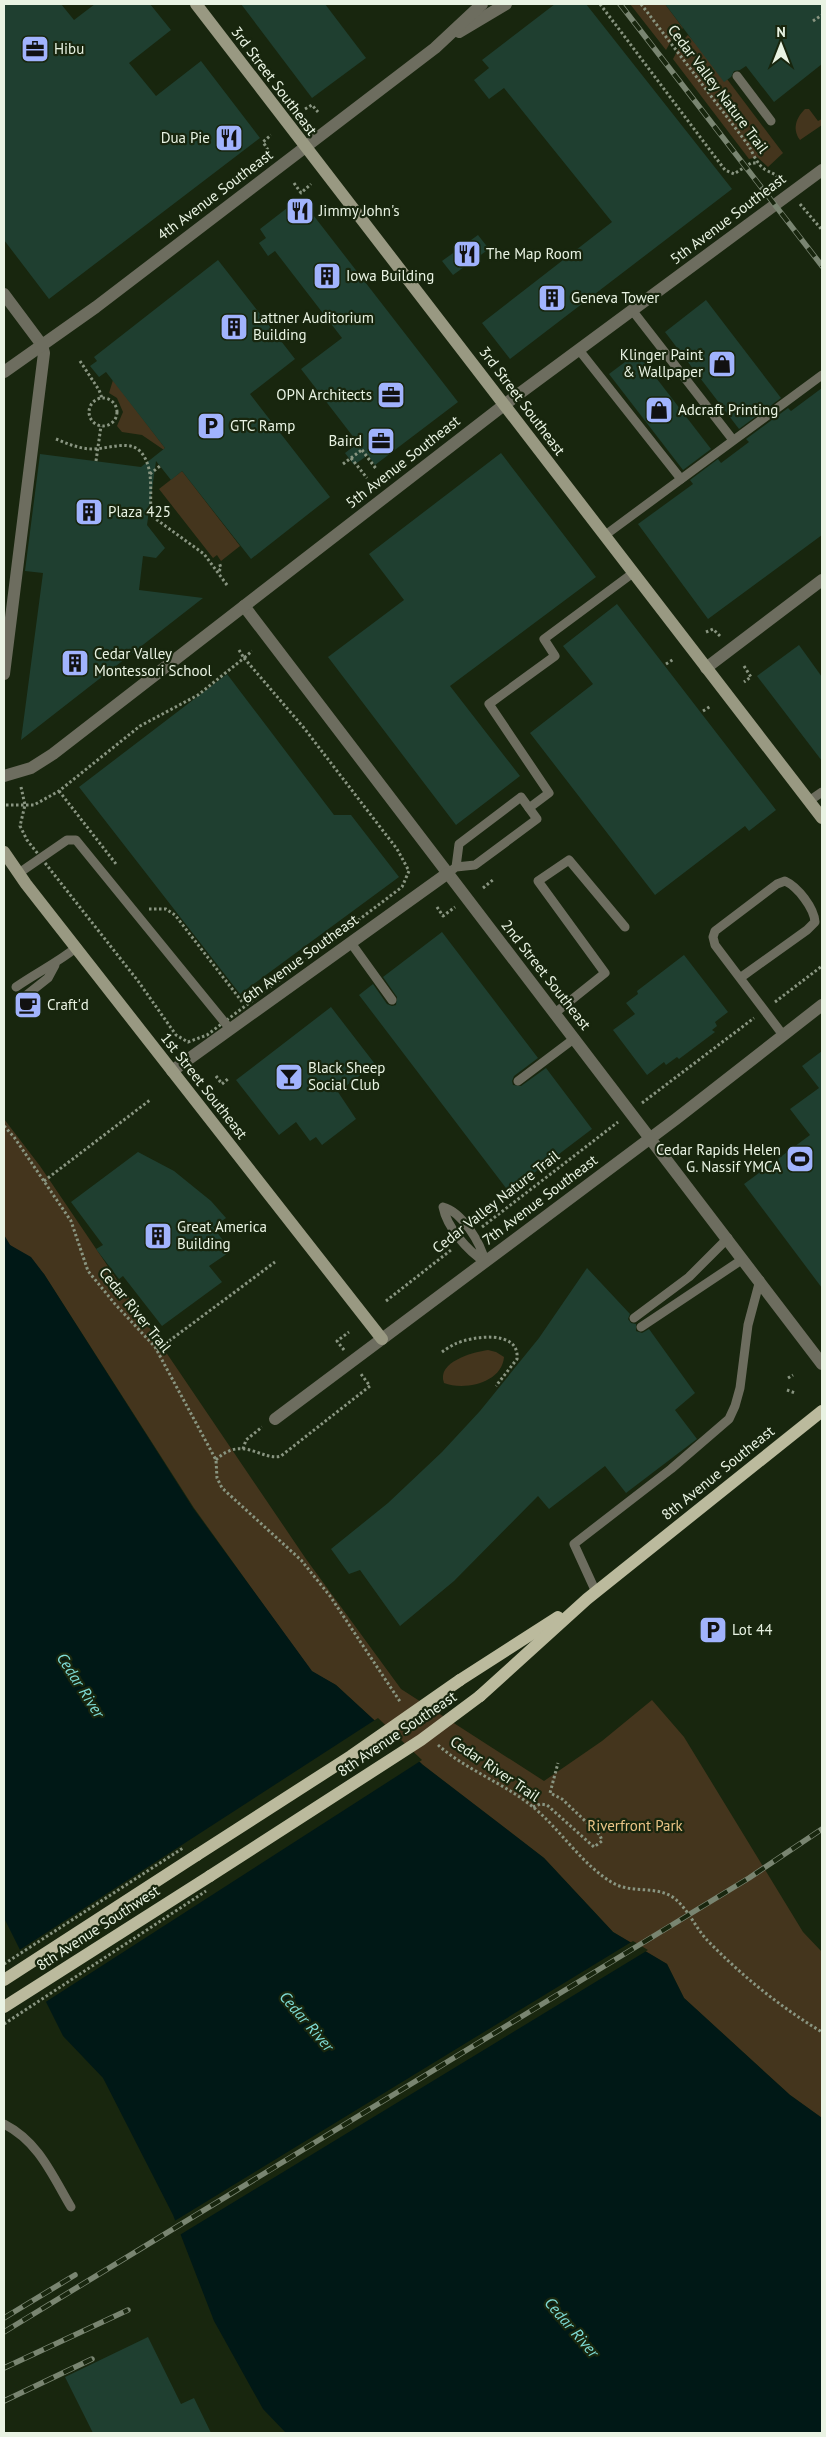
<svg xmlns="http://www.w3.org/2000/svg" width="826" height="2437" viewBox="0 0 826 2437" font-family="'PT Sans',sans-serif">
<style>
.green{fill:#44351d}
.water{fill:#001816}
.pier{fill:#18260e}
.building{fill:#1f3f30}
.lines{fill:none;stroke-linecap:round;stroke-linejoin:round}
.path{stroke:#899581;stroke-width:3;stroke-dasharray:2.5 2.5;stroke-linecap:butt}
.lane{stroke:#6d6d5f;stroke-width:9}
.street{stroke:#6d6d5f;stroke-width:12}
.secondary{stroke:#999982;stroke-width:12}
.primary{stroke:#bbba9d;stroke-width:12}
.rail-casing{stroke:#798571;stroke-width:5.5}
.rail{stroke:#18260e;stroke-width:4;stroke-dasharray:11;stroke-linecap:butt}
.path-bridge{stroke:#899581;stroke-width:3;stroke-dasharray:2.5 2.5;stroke-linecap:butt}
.primary-bridge{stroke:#bbba9d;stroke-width:12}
.labels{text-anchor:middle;stroke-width:4.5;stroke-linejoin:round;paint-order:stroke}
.poi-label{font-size:15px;fill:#e9f3e3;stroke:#18260e;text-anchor:start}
.street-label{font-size:15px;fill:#e9f3e3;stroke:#18260e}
.park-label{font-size:15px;fill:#ebc487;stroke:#18260e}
.water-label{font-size:16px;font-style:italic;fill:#7fdcd6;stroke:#18260e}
</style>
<rect width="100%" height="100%" fill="#18260e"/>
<g class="green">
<path d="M630,4H665L683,28L675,34L666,50Z"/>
<path d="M688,35L727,79L783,153L768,167L757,157L749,159L673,59L683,40Z"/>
<path d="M805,109H809L818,121L822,119V125L800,140C792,129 796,118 805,109Z"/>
<path d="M113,380L165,448L164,450L142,435L122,432L117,426L123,412L117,398L109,393Z"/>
<path d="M182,471L240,546L221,561L217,555L213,558L159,489Z"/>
<path d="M4,1119L40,1166L306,1559L401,1689L544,1781L602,1741L652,1700L684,1737L803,1932L822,1952V2118L790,2095L684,1998L667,1964L613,1932L544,1858L423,1765L336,1685L312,1672L194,1508L44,1274L10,1245L4,1235Z"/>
<path d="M488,1350L496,1352L504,1357C502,1383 464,1391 444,1383C436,1362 473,1352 488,1350Z"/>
</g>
<path class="water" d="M4,1235L10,1245L31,1257L44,1274L193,1508L312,1671L336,1685L423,1765L544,1858L613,1932L667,1964L684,1998L790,2095L822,2118V2433H286L263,2409L214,2321L173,2215L103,2078L63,2036L4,1918Z"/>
<g class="pier">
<path d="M378,1718L422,1760L44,2003L18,1951Z"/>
<path d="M633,1941L648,1950L178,2236L173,2222Z"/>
</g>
<g class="building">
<path d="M4,4H61L74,20L95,4H150L171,30L129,63L156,96L201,61L260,138L49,299L4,240Z"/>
<path d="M241,4H325L366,58L312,98Z"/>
<path d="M555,4H586L732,189L510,359L482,323L612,222L504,88L489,99L474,80L489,68L482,60Z"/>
<path d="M665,4H822V64L774,102L746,66L740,70L734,71L731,77L724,82Z"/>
<path d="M300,198L458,402L375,465L368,455L354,465L345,453L358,443L301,369L342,338L275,251L268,256L259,243L266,238L260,229Z"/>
<path d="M478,235L489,249L453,275L442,261Z"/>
<path d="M218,260L295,359L250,394L330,497L251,559L182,471L171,480L156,461L147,525L165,548L156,558L143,556L139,590L203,598L21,740L43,573L25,571L40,454L141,467L165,448L106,372L99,377L90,366L97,361L94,357Z"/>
<path d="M706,300L781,398L739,429L665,332Z"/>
<path d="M637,353L711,449L683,470L609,374Z"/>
<path d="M822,388V535L708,619L638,524L693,484L690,480L718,459L721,463L749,442L746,439L788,408L791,411Z"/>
<path d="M501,453L596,577L450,686L520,776L456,825L328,657L404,600L369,554Z"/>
<path d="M617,604L776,810L749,831L745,826L655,895L530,733L593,684L563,646Z"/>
<path d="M799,645L822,677V761L757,676Z"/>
<path d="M227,674L334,815H351L399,877L240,994L79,787Z"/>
<path d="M442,932L538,1058L514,1076L512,1081L513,1085L521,1086L546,1068L592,1129L509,1192L359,995L373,984L387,1004L392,1006L396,1005L397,997L383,977Z"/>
<path d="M684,955L728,1012L715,1022L717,1026L712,1030L715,1032L679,1059L677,1057L666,1065L664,1062L647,1075L613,1030L635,1014L626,1003L638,994L637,991Z"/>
<path d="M331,1007L375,1064L338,1092L356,1119L322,1145L316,1137L310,1141L296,1122L279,1135L236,1080Z"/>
<path d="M822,1051V1288L744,1184L810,1135L790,1109L819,1088L802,1066Z"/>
<path d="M138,1152L174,1171L211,1201L226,1218L213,1227L231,1251L209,1266L222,1282L162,1326L123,1276L119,1279L96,1249L103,1245L71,1202Z"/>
<path d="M587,1268L630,1314L628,1319L631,1323L636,1324V1331L642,1333L649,1329L695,1393L675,1410L697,1439L626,1493L605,1466L549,1509L538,1496L454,1581L400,1626L360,1570L349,1574L331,1549L388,1503L442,1452L480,1411L539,1338Z"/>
<path d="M148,2337L181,2404L194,2398L211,2433H93L65,2377Z"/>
</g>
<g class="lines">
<g class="path">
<path d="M600,4L725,170L734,174L751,163H758"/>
<path d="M641,4L749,146C753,154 758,166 766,170C774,175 775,172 782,182"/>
<path d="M813,21L822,15"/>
<path d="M305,109L312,105L318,112"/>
<path d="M268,150L263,142L271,135"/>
<path d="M294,183L301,193L311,184"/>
<path d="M800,204L822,230"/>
<path d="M80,361L99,390L102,398"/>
<circle cx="103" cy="412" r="14"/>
<path d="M56,439C68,444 80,449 93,449C117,448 140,434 149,469C152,483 150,498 151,512L153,517L204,554L227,585"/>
<path d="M362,450L377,470"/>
<path d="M351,458L367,478"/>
<path d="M96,461L101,426"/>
<path d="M343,464L363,449"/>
<path d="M150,474L160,466"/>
<path d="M219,571L221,568L219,562"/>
<path d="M706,632L713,629L720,636"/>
<path d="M239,650L244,658L252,651"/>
<path d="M244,658L304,728L397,849L409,871L402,887L207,1035L188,1042L176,1035L138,981L27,840L20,826L25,805H34L59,791L140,726L198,695Z"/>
<path d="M666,664L674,659"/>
<path d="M744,666L751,677L744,682"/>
<path d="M703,711L711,706"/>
<path d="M59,791L116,864"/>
<path d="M6,805H25L21,787"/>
<path d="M483,888L494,879"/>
<path d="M437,907L443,916L455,907"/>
<path d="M149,909H166L175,915L243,1003"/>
<path d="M775,1002L822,966"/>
<path d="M216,1076L222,1084L229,1078"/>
<path d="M642,1103L754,1018"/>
<path d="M4,1126L14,1137L71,1221L88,1271L115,1304L155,1347L216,1460L217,1478L222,1488L301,1560L330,1596L401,1703"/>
<path d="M44,1181L150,1100"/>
<path d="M482,1227L618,1122"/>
<path d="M386,1301L451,1250"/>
<path d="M157,1350L275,1262"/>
<path d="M344,1350L337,1341L349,1332"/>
<path d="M442,1352C446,1349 451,1346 455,1344C472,1336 520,1329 517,1359L496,1386"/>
<path d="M788,1378L793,1375"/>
<path d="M787,1390L795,1393"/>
<path d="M243,1449L246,1440L262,1427"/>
<path d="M216,1460C242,1434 263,1462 281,1456L370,1386L361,1374"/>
<path d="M438,1745C466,1770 504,1783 533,1807C560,1829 583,1866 613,1883C632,1894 656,1885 674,1898C688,1909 695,1927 707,1940C741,1975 780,2007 822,2032"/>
<path d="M533,1807L540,1804L547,1805L594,1847L602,1841L600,1835L562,1799L550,1793L558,1763"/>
</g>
<g class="lane">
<path d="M737,76L771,121"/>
<path d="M632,310L733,440"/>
<path d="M579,350L681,479"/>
<path d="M604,536L822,375"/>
<path d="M809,801L822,792"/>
<path d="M529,808L549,793L489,704L555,656L544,639L633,573"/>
<path d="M19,873L67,840H76L230,1029"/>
<path d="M448,873L456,867L475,865L537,819L521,797L459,844L456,867"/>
<path d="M351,943L392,1000"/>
<path d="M740,978L807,930L815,922C814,908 798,887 785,881L777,884L715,931L713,937L715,945L783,1035"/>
<path d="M16,987C36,973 57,963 77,947"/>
<path d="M24,997L48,978L55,965"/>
<path d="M555,1013L605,973L538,881L569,860L625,927"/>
<path d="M518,1081L575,1038"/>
<path d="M443,1207C462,1212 481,1243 485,1262C468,1251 447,1228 443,1207Z"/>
<path d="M634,1318L689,1277L728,1238"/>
<path d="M641,1327L743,1259"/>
<path d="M596,1592L574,1544L671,1469L729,1419L735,1406L740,1388L748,1325L760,1280"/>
<path d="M4,2124C39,2142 52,2175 71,2207"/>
</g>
<g class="street">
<path d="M459,32L506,4"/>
<path d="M4,294L42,345L44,353L4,674"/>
<path d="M4,372L96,307L435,48L482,4"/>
<path d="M244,606L822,1364"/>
<path d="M706,668L822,580"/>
<path d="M4,776L31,768L53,754L504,405L822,170"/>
<path d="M172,1071L448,873"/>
<path d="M275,1419L676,1119L822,1005"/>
</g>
<g class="secondary">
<path d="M196,4L822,818"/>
<path d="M4,852L26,884L382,1339"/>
</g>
<g class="primary">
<path d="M460,1680L558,1617"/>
<path d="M480,1696L587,1599L822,1411"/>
<path d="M4,1980L197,1855"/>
<path d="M4,2007L210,1876"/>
</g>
<defs>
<g id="rail">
<path d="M620,4L822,266"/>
<path d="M4,2318L75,2275"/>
<path d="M4,2332L749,1878L822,1829"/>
<path d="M4,2368L128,2310"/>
<path d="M4,2401L92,2359"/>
</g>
</defs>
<use href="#rail" class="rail-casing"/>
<use href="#rail" class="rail"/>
<g class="path-bridge">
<path d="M4,1964L183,1848"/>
<path d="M4,2024L206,1891"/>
</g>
<g class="primary-bridge">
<path d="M197,1855L351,1756L460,1680"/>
<path d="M210,1876L421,1740L480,1696"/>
</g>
</g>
<defs>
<symbol id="office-square" viewBox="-11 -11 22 22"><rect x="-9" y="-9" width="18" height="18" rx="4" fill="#a1b3fd" stroke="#18260e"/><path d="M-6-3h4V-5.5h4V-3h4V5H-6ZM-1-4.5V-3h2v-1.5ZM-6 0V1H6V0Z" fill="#111"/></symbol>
<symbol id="restaurant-square" viewBox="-11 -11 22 22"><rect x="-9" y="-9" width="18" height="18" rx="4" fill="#a1b3fd" stroke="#18260e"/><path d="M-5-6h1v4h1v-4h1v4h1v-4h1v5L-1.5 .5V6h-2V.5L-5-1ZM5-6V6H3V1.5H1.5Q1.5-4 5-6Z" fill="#111"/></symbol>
<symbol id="building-square" viewBox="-11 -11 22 22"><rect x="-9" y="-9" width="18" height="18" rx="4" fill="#a1b3fd" stroke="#18260e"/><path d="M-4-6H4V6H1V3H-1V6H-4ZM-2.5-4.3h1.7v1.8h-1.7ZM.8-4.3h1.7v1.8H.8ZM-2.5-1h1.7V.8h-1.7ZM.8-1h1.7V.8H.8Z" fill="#111"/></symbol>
<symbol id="shop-square" viewBox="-11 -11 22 22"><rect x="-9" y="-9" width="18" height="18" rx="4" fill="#a1b3fd" stroke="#18260e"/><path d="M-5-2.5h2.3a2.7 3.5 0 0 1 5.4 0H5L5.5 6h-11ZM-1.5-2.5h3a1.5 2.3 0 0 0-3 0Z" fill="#111"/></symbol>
<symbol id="parking-square" viewBox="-11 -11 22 22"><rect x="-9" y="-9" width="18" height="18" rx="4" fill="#a1b3fd" stroke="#18260e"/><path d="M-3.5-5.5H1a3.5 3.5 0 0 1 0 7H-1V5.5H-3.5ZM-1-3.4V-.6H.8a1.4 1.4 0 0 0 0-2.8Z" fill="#111"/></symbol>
<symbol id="cafe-square" viewBox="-11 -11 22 22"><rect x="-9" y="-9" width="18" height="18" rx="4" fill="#a1b3fd" stroke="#18260e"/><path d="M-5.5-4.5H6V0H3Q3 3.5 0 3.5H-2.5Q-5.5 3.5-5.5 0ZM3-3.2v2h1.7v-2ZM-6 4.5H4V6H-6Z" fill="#111"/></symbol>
<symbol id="bar-square" viewBox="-11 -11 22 22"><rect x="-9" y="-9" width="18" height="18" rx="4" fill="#a1b3fd" stroke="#18260e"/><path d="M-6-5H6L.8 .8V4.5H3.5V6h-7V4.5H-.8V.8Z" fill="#111"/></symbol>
<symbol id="stadium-square" viewBox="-11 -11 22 22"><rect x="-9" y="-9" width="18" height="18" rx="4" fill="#a1b3fd" stroke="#18260e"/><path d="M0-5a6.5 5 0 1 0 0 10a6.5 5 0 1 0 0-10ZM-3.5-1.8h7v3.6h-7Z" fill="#111"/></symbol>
</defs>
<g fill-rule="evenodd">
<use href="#office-square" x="19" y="33" width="32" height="32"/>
<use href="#restaurant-square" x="213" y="122" width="32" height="32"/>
<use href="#restaurant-square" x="284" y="195" width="32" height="32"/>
<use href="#restaurant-square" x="451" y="238" width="32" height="32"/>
<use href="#building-square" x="311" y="260" width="32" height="32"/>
<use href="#building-square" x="536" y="282" width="32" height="32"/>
<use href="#building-square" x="218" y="311" width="32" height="32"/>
<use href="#shop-square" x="706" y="348" width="32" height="32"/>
<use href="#office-square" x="375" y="379" width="32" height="32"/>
<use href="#shop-square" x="643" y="394" width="32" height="32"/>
<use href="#parking-square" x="195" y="410" width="32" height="32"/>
<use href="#office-square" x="365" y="425" width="32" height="32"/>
<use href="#building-square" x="73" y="496" width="32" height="32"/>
<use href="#building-square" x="59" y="647" width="32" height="32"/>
<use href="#cafe-square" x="12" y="989" width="32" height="32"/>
<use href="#bar-square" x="273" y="1061" width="32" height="32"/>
<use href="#stadium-square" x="784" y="1143" width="32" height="32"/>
<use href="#building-square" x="142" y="1220" width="32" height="32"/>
<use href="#parking-square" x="697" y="1614" width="32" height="32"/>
</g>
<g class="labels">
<g class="poi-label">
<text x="54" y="54">Hibu</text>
<text x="210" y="143" text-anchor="end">Dua Pie</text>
<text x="319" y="216">Jimmy John's</text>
<text x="486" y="259">The Map Room</text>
<text x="346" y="281">Iowa Building</text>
<text x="571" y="303">Geneva Tower</text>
<text x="253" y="323">Lattner Auditorium<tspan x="253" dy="17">Building</tspan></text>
<text x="703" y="360" text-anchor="end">Klinger Paint<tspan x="703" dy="17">&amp; Wallpaper</tspan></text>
<text x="372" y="400" text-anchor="end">OPN Architects</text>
<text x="678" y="415">Adcraft Printing</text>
<text x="230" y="431">GTC Ramp</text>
<text x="362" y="446" text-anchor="end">Baird</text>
<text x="108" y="517">Plaza 425</text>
<text x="94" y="659">Cedar Valley<tspan x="94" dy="17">Montessori School</tspan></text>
<text x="47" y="1010">Craft'd</text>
<text x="308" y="1073">Black Sheep<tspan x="308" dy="17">Social Club</tspan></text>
<text x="781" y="1155" text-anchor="end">Cedar Rapids Helen<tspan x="781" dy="17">G. Nassif YMCA</tspan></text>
<text x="177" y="1232">Great America<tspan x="177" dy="17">Building</tspan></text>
<text x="732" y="1635">Lot 44</text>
</g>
<g class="street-label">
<text transform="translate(274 81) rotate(53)" y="5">3rd Street Southeast</text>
<text transform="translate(718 89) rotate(53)" y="5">Cedar Valley Nature Trail</text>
<text transform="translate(215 195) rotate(-37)" y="5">4th Avenue Southeast</text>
<text transform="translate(728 219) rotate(-37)" y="5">5th Avenue Southeast</text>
<text transform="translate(522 401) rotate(53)" y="5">3rd Street Southeast</text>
<text transform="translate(403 462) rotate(-38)" y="5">5th Avenue Southeast</text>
<text transform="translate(300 959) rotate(-36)" y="5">6th Avenue Southeast</text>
<text transform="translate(546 975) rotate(52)" y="5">2nd Street Southeast</text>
<text transform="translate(204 1086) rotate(52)" y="5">1st Street Southeast</text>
<text transform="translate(540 1200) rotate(-37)" y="5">7th Avenue Southeast</text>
<text transform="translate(496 1202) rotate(-38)" y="5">Cedar Valley Nature Trail</text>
<text transform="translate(135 1310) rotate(51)" y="5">Cedar River Trail</text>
<text transform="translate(718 1473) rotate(-39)" y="5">8th Avenue Southeast</text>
<text transform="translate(397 1734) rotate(-34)" y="5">8th Avenue Southeast</text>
<text transform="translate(495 1769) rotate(34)" y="5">Cedar River Trail</text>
<text transform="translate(98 1928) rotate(-33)" y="5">8th Avenue Southwest</text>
</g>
<g class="park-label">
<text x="635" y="1831">Riverfront Park</text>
</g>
<g class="water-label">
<text transform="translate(81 1685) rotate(57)" y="6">Cedar River</text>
<text transform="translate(307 2021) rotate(49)" y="6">Cedar River</text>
<text transform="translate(572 2327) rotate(49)" y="6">Cedar River</text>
</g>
</g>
<rect width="826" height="2437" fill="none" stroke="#e9f3e3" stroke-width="10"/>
<g transform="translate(781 45)" stroke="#18260e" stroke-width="4" paint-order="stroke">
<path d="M0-4L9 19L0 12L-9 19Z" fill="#e9f3e3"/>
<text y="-8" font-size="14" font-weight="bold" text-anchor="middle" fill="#e9f3e3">N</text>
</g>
</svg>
